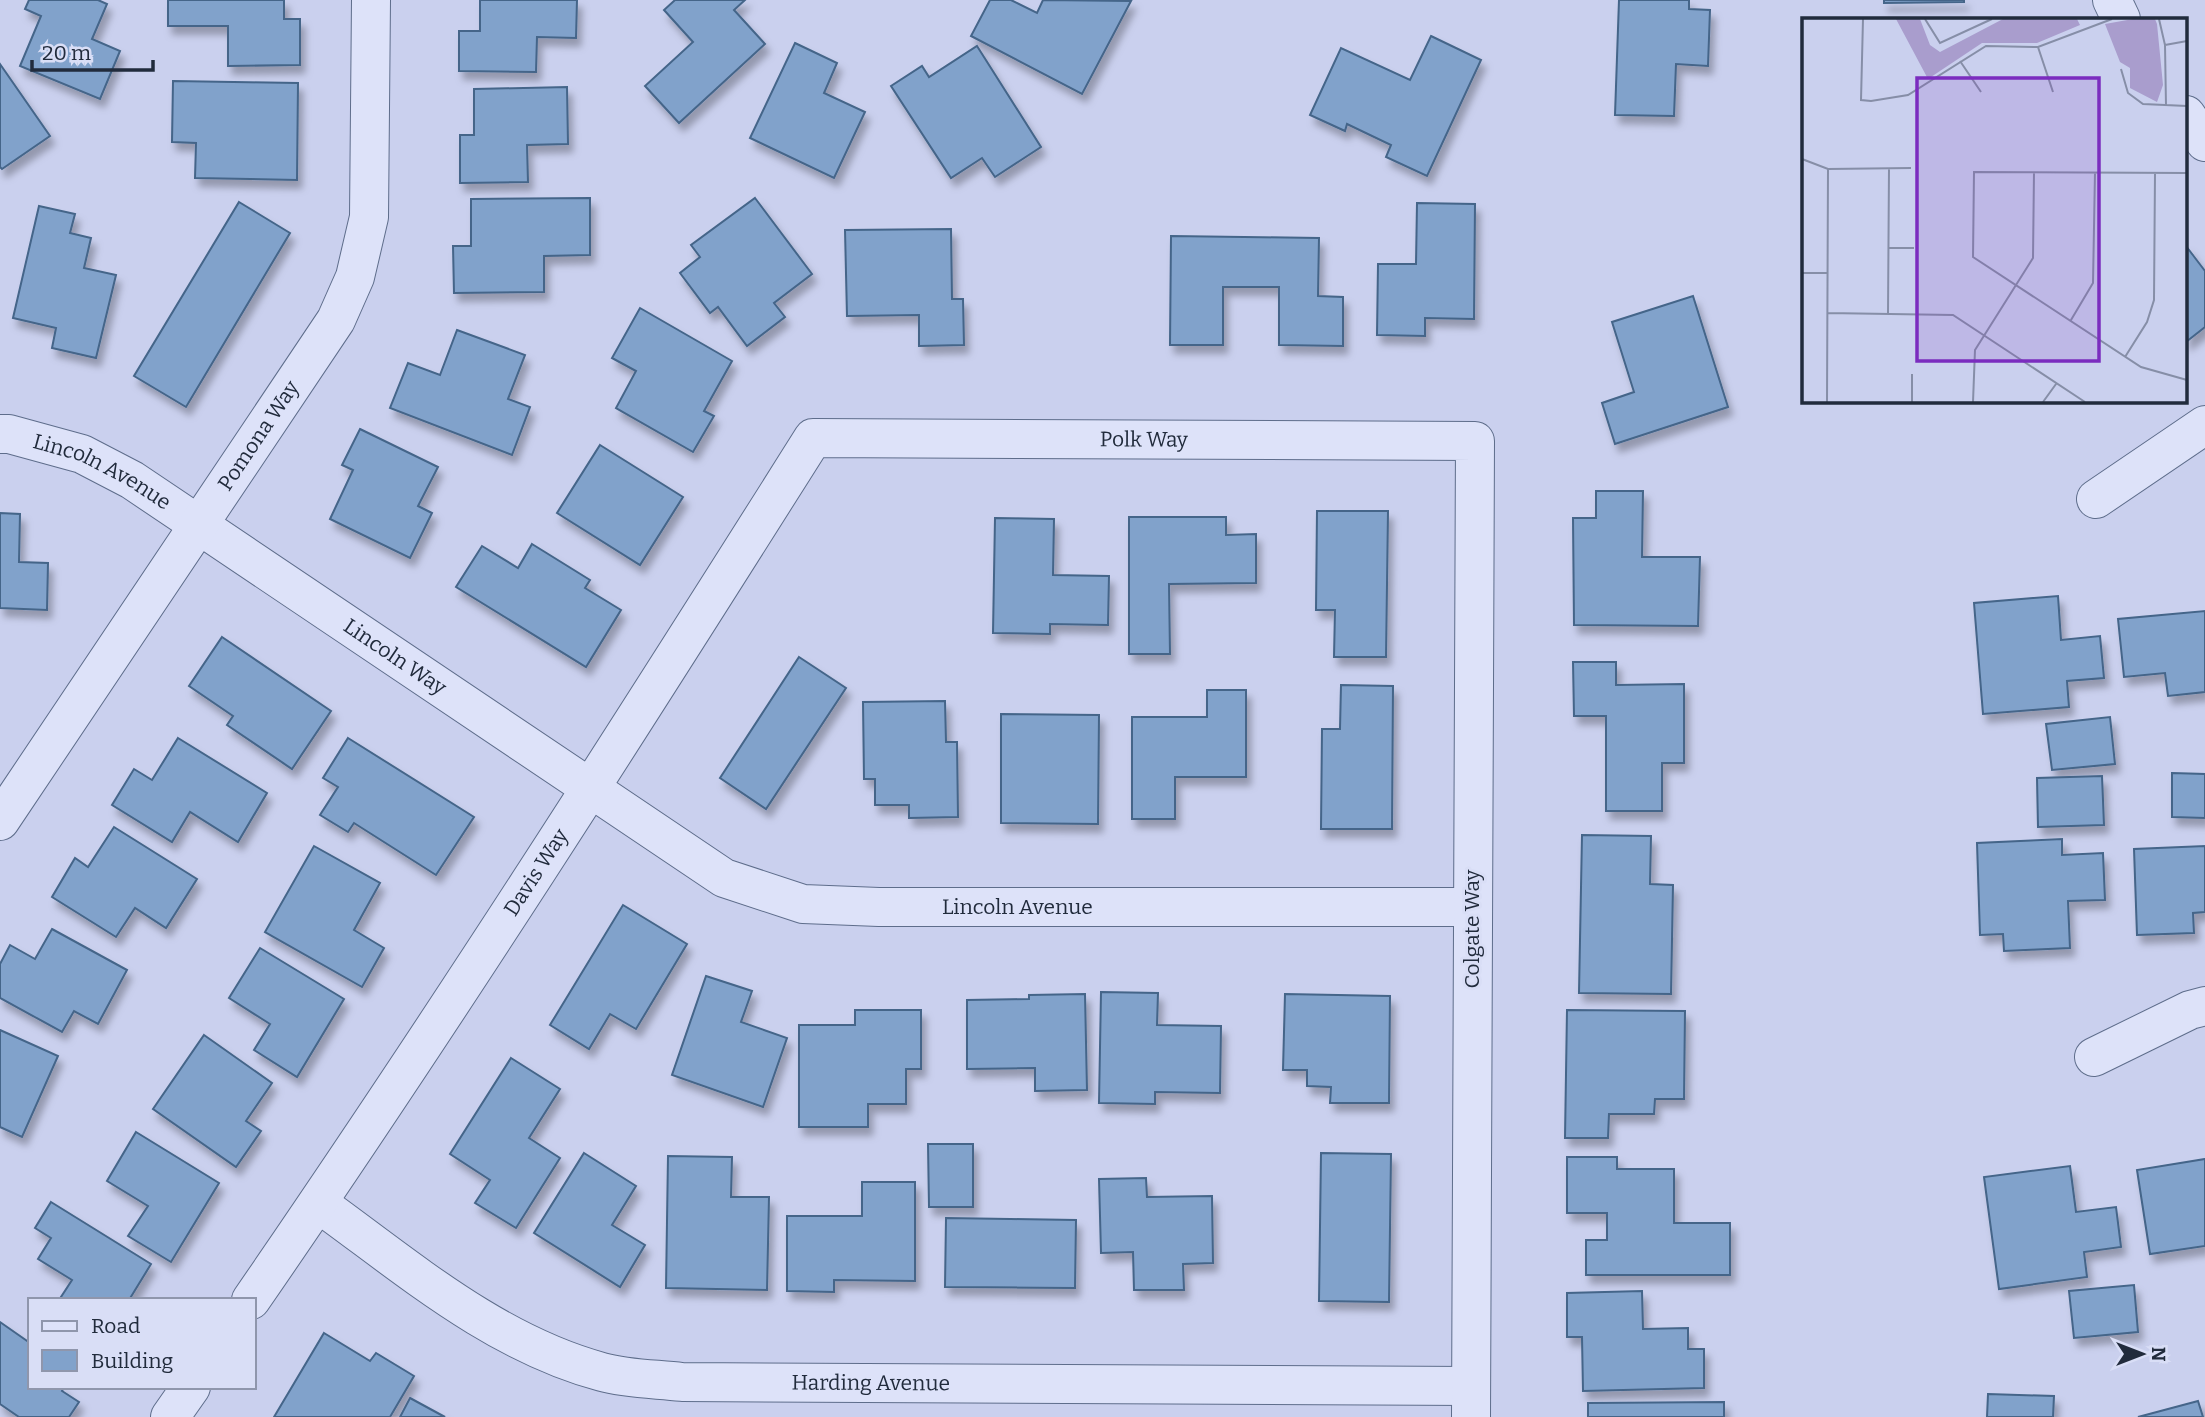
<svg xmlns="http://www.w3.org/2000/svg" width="2205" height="1417" viewBox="0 0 2205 1417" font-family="Bitter,serif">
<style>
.building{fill:#81a2cb;stroke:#446589;stroke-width:2;filter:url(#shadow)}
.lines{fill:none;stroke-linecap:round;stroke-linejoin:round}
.street-casing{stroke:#5e6d8b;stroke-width:40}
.street{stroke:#dde2f9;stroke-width:38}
.labels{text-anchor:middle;stroke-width:6;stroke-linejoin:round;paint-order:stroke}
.street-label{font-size:21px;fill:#212b3c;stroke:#d9def6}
.inset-road{fill:none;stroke:#868ea7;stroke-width:2}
.view{fill:#7b2cbf;fill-opacity:0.15;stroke:#7b2cbf;stroke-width:3.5}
.inset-edge{fill:none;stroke:#212b3c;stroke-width:3.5}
</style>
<defs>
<filter id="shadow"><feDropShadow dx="4.5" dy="8" stdDeviation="3.5" flood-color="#0004"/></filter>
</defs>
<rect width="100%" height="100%" fill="#cad0ee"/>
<g class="building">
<path d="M29,0H98L107,4L92,39L120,51L100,99L20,66L41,16L25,9Z"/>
<path d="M168,0H284V19H300V65L228,66V26H168Z"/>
<path d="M480,0H577L576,38L537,37L536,72L459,71V31H480Z"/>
<path d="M675,0H745L734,10L765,44L679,123L645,86L693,42L664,10Z"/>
<path d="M990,0H1011L1037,13L1043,0L1131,1L1082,94L971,36Z"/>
<path d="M1619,0H1689V9L1710,10L1708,66L1676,64L1674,116L1615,115Z"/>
<path d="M1884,0H1964V2L1884,3Z"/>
<path d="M1431,36L1481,60L1427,176L1386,157L1391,145L1347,124L1345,131L1310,115L1341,48L1410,80Z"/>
<path d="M795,43L837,63L824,93L865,112L834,178L750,138Z"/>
<path d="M977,46L1041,147L995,177L982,158L951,178L891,86L922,66L929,77Z"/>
<path d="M0,64L50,136L2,169L0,167Z"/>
<path d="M173,81L298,83L297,180L195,178L196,143L172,142Z"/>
<path d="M567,87L568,144L527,145L528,182L460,183V135H474V89Z"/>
<path d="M590,198V255L544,256V292L454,293L453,246H471V199Z"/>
<path d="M755,198L812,274L774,303L785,317L747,346L718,307L710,313L680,273L700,257L691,245Z"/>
<path d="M239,202L290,233L186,407L134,376Z"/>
<path d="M1417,203L1475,204L1474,319L1425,318V336L1377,335L1378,264H1416Z"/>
<path d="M39,206L75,214L70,233L91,238L84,268L116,275L96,358L52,348L56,328L13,318Z"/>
<path d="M951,229L952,299H963L964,345L919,346V315L847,316L845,230Z"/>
<path d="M1171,236L1319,238L1318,296L1343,297V346L1279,345V287H1223V345H1170Z"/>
<path d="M2186,246L2205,271V327L2186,342Z"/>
<path d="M1693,296L1728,407L1615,444L1602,403L1634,392L1612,322Z"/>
<path d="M640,308L732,361L704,411L714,416L693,452L616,408L636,371L612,358Z"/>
<path d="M457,330L525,355L508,399L530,407L512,455L390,408L408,363L440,375Z"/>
<path d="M360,429L438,467L418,506L432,513L410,558L330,519L353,470L342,465Z"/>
<path d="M600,445L683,497L640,565L557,513Z"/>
<path d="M1596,491H1643L1642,557H1700L1698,626L1574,625L1573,518H1596Z"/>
<path d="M1317,511H1388L1386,657H1334L1335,610H1316Z"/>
<path d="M0,513L20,514L19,562L48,563L47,610L0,608Z"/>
<path d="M1129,517H1226V535L1256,534V583L1169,584L1170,654H1129Z"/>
<path d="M995,518L1054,519L1053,575L1109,576L1108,625L1050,624V634L993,633Z"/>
<path d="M532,544L590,580L585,588L621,610L586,667L456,587L482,546L518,568Z"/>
<path d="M2058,596L2061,640L2100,636L2104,678L2067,681L2069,707L1983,714L1974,603Z"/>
<path d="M2205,611V692L2168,696L2165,673L2124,677L2118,619Z"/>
<path d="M222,637L331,711L292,769L227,725L233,716L189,686Z"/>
<path d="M799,657L846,688L766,809L720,778Z"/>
<path d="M1573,662H1616V685L1684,684V763H1662V811H1606V716H1574Z"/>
<path d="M1341,685L1393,686L1392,829H1321L1322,729H1340Z"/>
<path d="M1207,690H1246V777H1175V819H1132V717H1207Z"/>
<path d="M945,701L946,742H957L958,817L909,818V805H875V779H864L863,702Z"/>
<path d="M1001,714L1099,715L1098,824L1001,823Z"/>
<path d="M2110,717L2115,764L2052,770L2046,724Z"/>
<path d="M178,738L267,793L238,842L190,812L172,842L112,805L134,769L152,780Z"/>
<path d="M348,738L474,817L436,875L354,823L348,832L320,815L338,787L323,778Z"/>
<path d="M2172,773L2205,774V818L2172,817Z"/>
<path d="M2102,776L2104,825L2038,827L2037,778Z"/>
<path d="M114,827L197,879L166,928L135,908L116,937L52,897L75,858L88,867Z"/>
<path d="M1582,835L1651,836L1650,884L1673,885L1671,994L1579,993Z"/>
<path d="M2062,839V855L2103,853L2105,900L2068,901L2070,948L2004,951L2003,934L1980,935L1977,843Z"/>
<path d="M314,846L380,883L354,930L384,948L362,987L265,932Z"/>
<path d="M2205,846V912L2193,913L2194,933L2137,935L2134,849Z"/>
<path d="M623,905L687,944L636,1029L610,1014L589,1049L550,1025Z"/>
<path d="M52,929L127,970L98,1024L74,1011L62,1032L0,998V964L10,945L35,959Z"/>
<path d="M260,948L344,999L297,1077L254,1050L270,1024L229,998Z"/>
<path d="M706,976L752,991L741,1022L787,1038L763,1107L672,1075Z"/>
<path d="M1101,992L1158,993L1157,1025L1221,1026L1220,1093L1155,1092V1104L1099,1103Z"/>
<path d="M1085,994L1087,1090L1035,1091V1068L967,1069V1000L1029,999V995Z"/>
<path d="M1285,994L1390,996L1389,1103H1330L1331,1087L1307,1086V1070H1283Z"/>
<path d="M855,1010H921V1069H906V1104H868V1127H799V1025H855Z"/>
<path d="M1567,1010L1685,1011L1684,1099H1655L1654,1114H1609L1608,1138H1565Z"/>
<path d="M0,1030L58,1056L22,1137L0,1127Z"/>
<path d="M204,1035L272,1083L246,1121L261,1131L236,1167L153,1109Z"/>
<path d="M511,1058L560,1089L529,1138L560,1158L516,1228L475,1203L490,1180L450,1154Z"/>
<path d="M136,1132L219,1183L171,1262L128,1236L148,1206L107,1181Z"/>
<path d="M928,1144H973V1207H929Z"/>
<path d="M584,1153L636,1186L612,1225L645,1245L620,1287L534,1233Z"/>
<path d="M1321,1153L1391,1154L1389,1302L1319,1301Z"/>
<path d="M668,1156L732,1157L731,1197H769L767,1290L666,1288Z"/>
<path d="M1567,1157H1617V1169H1674V1223H1730V1275H1586V1240H1607V1213H1567Z"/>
<path d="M2205,1159V1246L2150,1254L2137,1170Z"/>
<path d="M2070,1166L2076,1212L2116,1207L2121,1247L2084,1252L2087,1277L1999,1289L1984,1177Z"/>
<path d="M1146,1178L1147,1197L1212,1196L1213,1263L1183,1264L1184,1290H1134L1133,1252L1101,1253L1099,1179Z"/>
<path d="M862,1182H915V1281L834,1280V1292L787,1291V1216H862Z"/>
<path d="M51,1202L151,1264L129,1300H59L72,1280L38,1259L51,1238L35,1228Z"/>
<path d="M946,1218L1076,1220L1075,1288L945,1287Z"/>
<path d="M2134,1285L2138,1332L2074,1338L2069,1291Z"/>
<path d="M1642,1291L1643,1329L1688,1328V1349H1704V1388L1583,1391L1582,1337H1567V1293Z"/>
<path d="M0,1322L30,1343V1387H64L62,1391L79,1402L69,1417H19L0,1404Z"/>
<path d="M324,1333L370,1361L376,1353L414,1376L390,1417H274Z"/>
<path d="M1988,1394L2054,1396L2053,1417H1987Z"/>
<path d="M410,1398L445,1417H400Z"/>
<path d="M2198,1401L2203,1417H2138Z"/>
<path d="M1724,1402V1417H1588V1403Z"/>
</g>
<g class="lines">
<defs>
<g id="street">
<path d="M2112,0L2121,19"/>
<path d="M2186,115L2205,142"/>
<path id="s1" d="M0,434H9L82,454L132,480L724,878L803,904L879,907H1472"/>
<path d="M2096,499L2205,425"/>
<path id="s2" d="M0,821L336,320L355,277L369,217L371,0"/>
<path d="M2094,1057L2190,1010L2205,1006"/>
<path id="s3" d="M318,1203C407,1267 494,1343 602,1372C627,1379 656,1379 682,1382L1471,1386"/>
<path id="s4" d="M251,1300C446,1017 630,728 813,438L1475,441L1471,1417"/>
<path d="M170,1417L191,1387"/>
</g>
</defs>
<use href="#street" class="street-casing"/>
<use href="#street" class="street"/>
</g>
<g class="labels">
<g class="street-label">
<text dy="7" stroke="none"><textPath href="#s2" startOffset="464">Pomona Way</textPath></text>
<text dy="7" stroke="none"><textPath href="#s4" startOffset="1360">Polk Way</textPath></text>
<text dy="7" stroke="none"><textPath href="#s1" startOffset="110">Lincoln Avenue</textPath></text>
<text dy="7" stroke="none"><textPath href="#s1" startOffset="458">Lincoln Way</textPath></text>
<text dy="7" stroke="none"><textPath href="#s4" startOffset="514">Davis Way</textPath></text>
<text dy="7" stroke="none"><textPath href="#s1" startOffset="1152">Lincoln Avenue</textPath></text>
<text transform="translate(1472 929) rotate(-90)" y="7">Colgate Way</text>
<text dy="7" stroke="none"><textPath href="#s3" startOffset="602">Harding Avenue</textPath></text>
</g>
</g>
<g transform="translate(1802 18)">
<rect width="385" height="385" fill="#cad0ee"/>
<path d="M94,1H118L128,27L138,34L201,1H275L278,7L235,25H180L126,61ZM331,1H353L355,6L361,67L355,84L328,70V50L318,44L303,6Z" fill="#a99dcd"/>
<path class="inset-road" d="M61,1L59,82L69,83L106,77L184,28L236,29L310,1M123,1L138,25L190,1M357,1L363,27L364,88M363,27L385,23M236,29L251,74M158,43L179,74M319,51L326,75L341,86L385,88M0,141L26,151L109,150M385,155L172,154L171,239L339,349L385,362M86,230H112M0,255H25M25,295L151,297L283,384M86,295L87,150M269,302L291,265L293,154M323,339L345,304L352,282L353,155M25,384L26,151M110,384V356M171,384L173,332L231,240L232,154M241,384L254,366"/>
<path class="view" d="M115,60H297V343H115Z"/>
<rect width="385" height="385" class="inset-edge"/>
</g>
<rect x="28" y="1298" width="228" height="91" fill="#d9def6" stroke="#8f96ac" stroke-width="2"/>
<rect x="42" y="1321" width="35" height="10" fill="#dde2f9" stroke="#8f96ac" stroke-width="2"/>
<text x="91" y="1333" font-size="21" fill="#212b3c">Road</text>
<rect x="42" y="1350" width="35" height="21" fill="#81a2cb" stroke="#8f96ac" stroke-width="2"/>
<text x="91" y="1368" font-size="21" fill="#212b3c">Building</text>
<g transform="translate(2142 1354) rotate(90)" stroke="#d9def6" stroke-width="5" paint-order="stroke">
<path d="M0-5L12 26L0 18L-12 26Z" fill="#212b3c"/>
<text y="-10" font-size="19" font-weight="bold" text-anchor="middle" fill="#212b3c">N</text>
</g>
<path d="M32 60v10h121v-10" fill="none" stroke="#212b3c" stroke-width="3.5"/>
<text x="42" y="60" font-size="21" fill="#212b3c" stroke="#d9def6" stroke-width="5" paint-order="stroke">20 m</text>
</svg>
